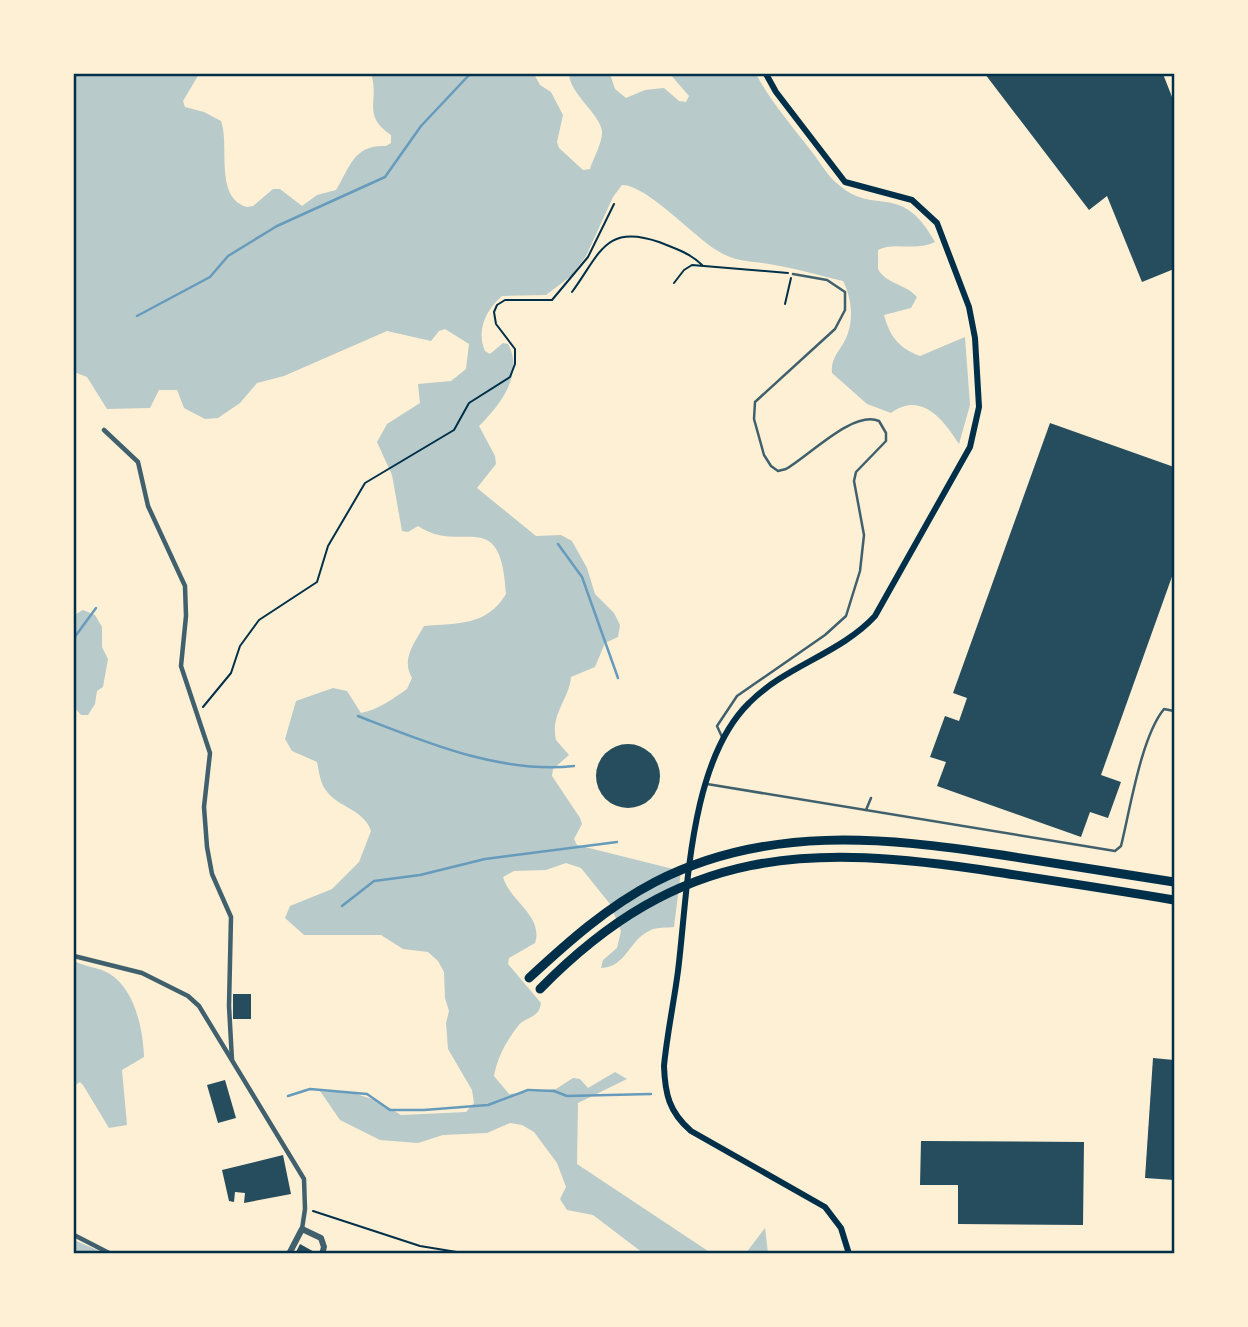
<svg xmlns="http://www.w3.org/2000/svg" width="1248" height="1327" viewBox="0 0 1248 1327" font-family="'Roboto Condensed',sans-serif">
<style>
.green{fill:#b9caca}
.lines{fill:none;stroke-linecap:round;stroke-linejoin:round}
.stream{stroke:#669bbc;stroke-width:2.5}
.building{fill:#264d5e}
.path{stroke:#003049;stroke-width:2}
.service{stroke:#3f606c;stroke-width:2.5}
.minor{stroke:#3f606c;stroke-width:4.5}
.tertiary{stroke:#3f606c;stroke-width:6}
.secondary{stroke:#003049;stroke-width:6}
.motorway{stroke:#003049;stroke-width:9}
.neatline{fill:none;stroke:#003049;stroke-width:2.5}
</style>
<rect width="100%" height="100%" fill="#fdf0d5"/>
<g class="green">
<path d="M74,74H199L183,101L185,107L204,112L221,121C230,145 214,198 247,207L253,206L273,189H280L302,206L317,195L336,190C350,167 354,144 386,146L391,143V135C361,115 380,100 371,74H534L540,85L551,92L563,115L557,142L559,148L583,170L590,169C593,159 603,142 602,131C600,114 570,94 569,74H610L615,89L626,98L645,90L664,88L679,101L686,102L689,96L670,74H756C771,102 792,126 812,152C820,162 828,177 839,185C875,217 901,180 935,242C914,252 894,241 878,250V269C886,284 906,284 917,297L911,308L884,315C890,337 899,348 920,356L965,337L970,405L959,444C943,419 921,391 891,413L867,404L832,373C831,362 835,356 841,347C855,327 853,301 843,281C818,275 794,268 769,264C750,261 735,262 718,251C694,237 647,185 622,185L613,197L586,256L571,276L546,295L502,296C486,310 476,330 485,351L490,354L503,343L508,344C525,374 499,406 479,426L495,456L496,464L477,488L536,536L561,535L572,541L587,568L595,594L614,613L620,625L618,637L605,643L595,667L571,677C569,700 550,714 556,740L569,755L553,769L552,776L580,818L582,824L574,839L577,845L681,871L674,927C667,928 657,927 651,930C629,939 627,967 601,968L603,960L617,948L621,931L610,904L581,868L566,863L546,870L514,871L503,877C509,900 544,916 535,943L509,958L508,964L541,1003C539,1019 526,1016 518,1026C506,1042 498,1056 494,1076L509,1094L556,1089L573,1078L580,1079L588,1088L615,1072L627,1079L578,1103L577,1164L711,1253H643L593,1215L567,1210L560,1199L566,1187L557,1163L534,1132L522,1125L510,1123L487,1133L443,1135L418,1143L380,1140L340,1120L320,1091L353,1093L378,1101L401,1115L466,1112L474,1103L472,1090L448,1049L446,1023L449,1011L445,998L444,972L438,961L428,952L403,949L381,935H304L285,918L290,906L332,889L359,862L371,831C363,808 337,808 325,789C320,782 319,771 317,762L292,751L285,739L296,701L333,688L347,691L361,713C377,710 393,699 407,689L412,678C401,659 414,644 424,626C458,623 487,626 506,594C501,503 462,556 418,526L408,532L402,531L392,475L377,442L387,424L420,403L418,384L451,381L466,369L469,344L445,329L439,331L431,341L387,331L284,376L257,383L240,403L218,418L205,419L184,408L177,390H159L150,408L107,409L87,377L74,372Z"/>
<path d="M83,610L95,615L102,627V647L108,659L103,687L97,691L95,704L88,715H81L74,707V615Z"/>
<path d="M74,961C85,967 99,967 110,974C135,990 143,1029 144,1057L122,1070L127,1125L109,1128L83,1085L80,1082L74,1086Z"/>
<path d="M765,1228L768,1253H746Z"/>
<path d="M74,1240L104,1253H74Z"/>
</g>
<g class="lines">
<g class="stream">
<path d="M137,316L210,277L228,256L277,226L385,177L421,126L470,74"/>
<path d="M558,544L582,577L618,678"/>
<path d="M74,638L96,608"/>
<path d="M358,716C425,742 500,774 574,766"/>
<path d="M342,906L374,881L420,875L485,859L617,842"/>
<path d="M288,1096L310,1089L367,1094L390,1110H424L488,1105L528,1090L554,1091L567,1096L651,1094"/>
</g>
</g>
<g class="building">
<path d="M985,74H1163L1174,102V269L1142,282L1107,196L1089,210Z"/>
<path d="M1050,423L1174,467V571L1101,775L1121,782L1108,818L1090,812L1081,837L937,786L946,762L930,757L945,716L959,721L967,698L953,693Z"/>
<circle cx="628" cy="776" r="32"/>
<rect x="233" y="994" width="18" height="25"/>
<path d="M1153,1058L1174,1060V1180L1145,1178Z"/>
<path d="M225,1080L236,1118L218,1123L207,1085Z"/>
<path d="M921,1141L1084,1142L1083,1225L958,1224V1185H920Z"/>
<path d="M283,1155L291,1194L244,1203L245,1193L235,1192L234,1202L229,1201L222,1170Z"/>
<path d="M300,1244L318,1254H295Z"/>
</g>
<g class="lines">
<g class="path">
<path d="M674,283L684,270L692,265L788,273"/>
<path d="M572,292C600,254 605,223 659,242C674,248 690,253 702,265"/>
<path d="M785,304L791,278"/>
<path d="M203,707L231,673L240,646L259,620L317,582L328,546L365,483L454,430L469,403L510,377L515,364V349L496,324L494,312L497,305L505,300H552L588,257L614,204"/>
<path d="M313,1211L420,1246L469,1254"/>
</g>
<g class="service">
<path d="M722,737L717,726L737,696L825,635L846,616L860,571L864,535L854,481L856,472L886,441V433L879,421C853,410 809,456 786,469L778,471L771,466L764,455L754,419L755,402L835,329L845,310V292L827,280L793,274"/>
<path d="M707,784L1115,851L1121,846C1130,810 1141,737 1164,709L1174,711"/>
<path d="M866,810L871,798"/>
</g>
<g class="minor">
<path d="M104,430L138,462L148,506L185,586L186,616L181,666L210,753L204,807L207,847L212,874L231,917L229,1006L232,1060"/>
<path d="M74,956L142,973L188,996L199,1006L304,1179L305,1209L302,1229"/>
<path d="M74,1235L111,1254"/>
</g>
<path class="tertiary" d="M289,1254L302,1229L321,1238L324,1247L322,1254"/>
<path class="secondary" d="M766,74L776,92L845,182L912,200L937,223L969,307L975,338L979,407L970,447L875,616C840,654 785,666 749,703C689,762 688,891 678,971C674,1002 667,1034 664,1066C665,1094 669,1112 691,1131L825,1207L841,1228L849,1254"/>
<g class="motorway">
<path d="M529,978C568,942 607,907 655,882C766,825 883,837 1002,855C1059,864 1117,873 1174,882"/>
<path d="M540,989C681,845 808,843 996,872C1055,881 1115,890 1174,900"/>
</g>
</g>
<rect width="1248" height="1327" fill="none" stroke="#fdf0d5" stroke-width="150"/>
<rect x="75" y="75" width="1098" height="1177" class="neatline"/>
</svg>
